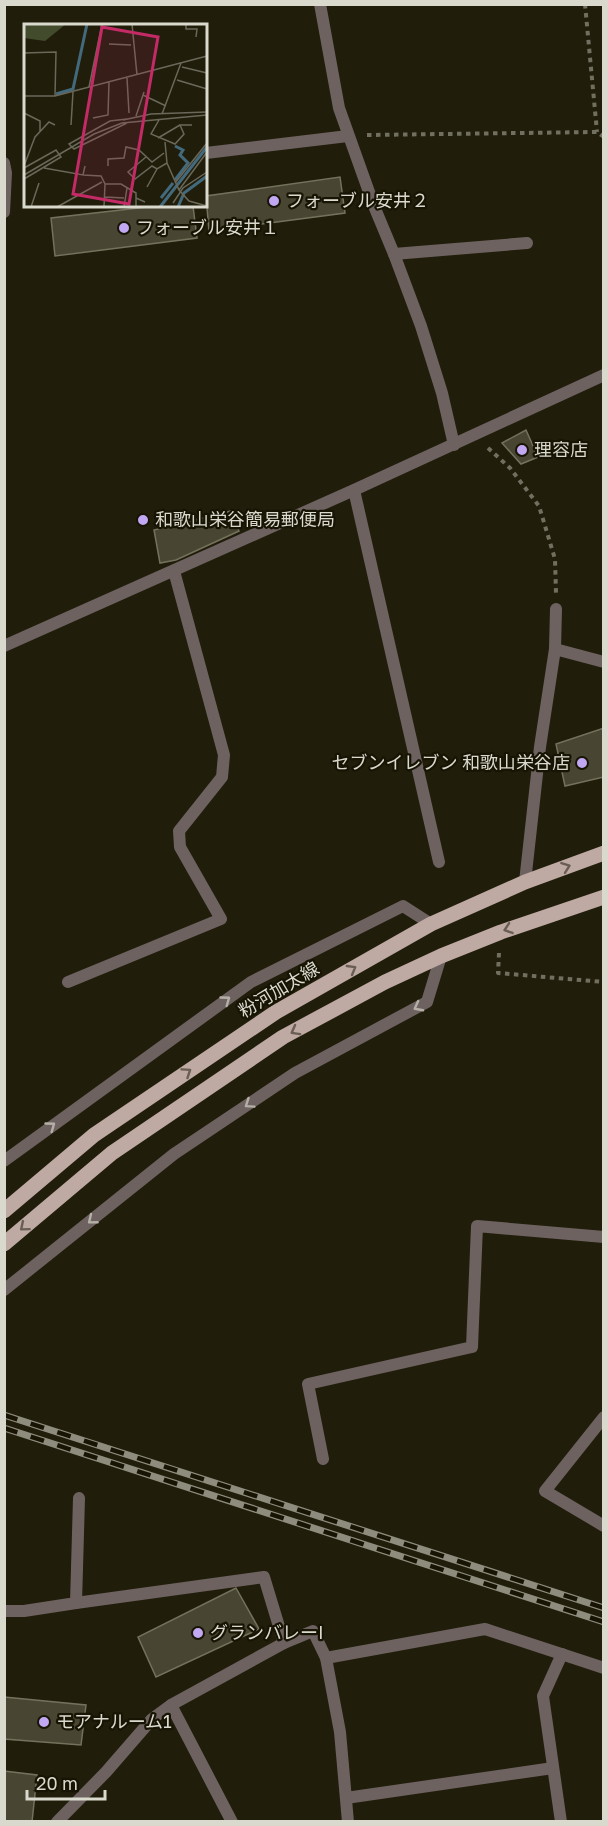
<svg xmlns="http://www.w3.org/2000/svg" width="608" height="1826" viewBox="0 0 608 1826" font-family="'Golos Text','Noto Sans JP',sans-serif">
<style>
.building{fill:#484532;stroke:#74715c;stroke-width:1.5}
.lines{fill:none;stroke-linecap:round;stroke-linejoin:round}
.path{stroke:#716f60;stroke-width:4;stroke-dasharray:4.5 4.5;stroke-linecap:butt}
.minor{stroke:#6d6260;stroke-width:12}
.primary{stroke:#bea9a3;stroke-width:15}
.rail-casing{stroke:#8e8c7d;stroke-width:7}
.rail{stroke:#171404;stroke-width:4.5;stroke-dasharray:14;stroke-linecap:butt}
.oneway{stroke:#6a5e54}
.oneway2{stroke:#b4afa7}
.poi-dot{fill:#c2a7f2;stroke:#171404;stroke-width:2}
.labels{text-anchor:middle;stroke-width:4.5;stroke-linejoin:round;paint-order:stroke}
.poi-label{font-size:18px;fill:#dad9cd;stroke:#171404;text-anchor:start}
.street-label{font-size:18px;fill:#dad9cd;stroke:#171404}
.inset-river{fill:none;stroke:#436a7c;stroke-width:3}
.inset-road{fill:none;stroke:#6a6859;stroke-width:1.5}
.view{fill:#c42b66;fill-opacity:0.15;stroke:#c42b66;stroke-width:3}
.inset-edge{fill:none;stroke:#dad9cd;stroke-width:3}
</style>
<rect width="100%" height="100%" fill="#201d0b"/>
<g class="building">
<path d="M340,177L345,213L209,231L206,196Z"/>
<path d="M156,206H193L197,238L55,256L51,218Z"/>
<path d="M526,430L538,457L521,464L502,443Z"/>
<path d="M231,511L239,531L176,560L160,563L154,530Z"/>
<path d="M604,728V777L565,786L556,744Z"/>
<path d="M236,1588L259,1629L156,1677L138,1637Z"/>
<path d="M4,1697L86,1705L81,1745L4,1739Z"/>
<path d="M4,1771L37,1775L32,1822H4Z"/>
</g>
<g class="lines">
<g class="path">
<path d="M585,4L597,132"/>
<path d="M367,135L597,132L604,137"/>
<path d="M488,448L510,468L539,506L555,559L556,593"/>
<path d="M499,953L498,973L604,982"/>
</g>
<g class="minor">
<path d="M320,4L339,108L374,206L394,254L421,326L442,393L454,445"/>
<path d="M206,153L348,136"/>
<path d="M4,163L6,173L4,212"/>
<path d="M394,254L527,243"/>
<path d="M354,490L439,862"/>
<path d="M4,646L354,490L604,375"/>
<path d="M555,649L604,662"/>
<path d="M525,882L540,747L555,649L556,609"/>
<path d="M68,982L221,919L180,847L179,831L222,777L224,755L174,571"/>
<path d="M4,1161L251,982L403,906L431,924"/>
<path d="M4,1290L174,1154L295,1073L427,1002L441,956"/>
<path d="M604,1417L545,1491L604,1526"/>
<path d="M323,1459L308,1384L472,1347L477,1226L604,1237"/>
<path d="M76,1603L264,1577L284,1643L313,1631L326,1658L340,1732L348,1822"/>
<path d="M4,1611H24L76,1603L79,1498"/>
<path d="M326,1658L485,1629L604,1668"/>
<path d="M171,1705L232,1822"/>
<path d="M346,1798L553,1768"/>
<path d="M57,1822L106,1772L152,1719L171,1705L284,1643"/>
<path d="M561,1822L543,1696L562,1654"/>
</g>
<g class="primary">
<path d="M4,1211L94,1135L276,1012L431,924L525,882L604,853"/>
<path d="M4,1244L112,1153L283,1037L385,982L441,956L501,932L604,897"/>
</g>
<defs>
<g id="rail">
<path d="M4,1415L604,1608"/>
<path d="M4,1428L604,1622"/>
</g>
</defs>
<use href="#rail" class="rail-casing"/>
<use href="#rail" class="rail"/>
</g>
<defs><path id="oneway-chevron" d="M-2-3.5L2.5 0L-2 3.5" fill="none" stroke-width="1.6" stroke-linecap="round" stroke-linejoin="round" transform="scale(1.5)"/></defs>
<g class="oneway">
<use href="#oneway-chevron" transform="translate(566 867) rotate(-20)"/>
<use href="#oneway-chevron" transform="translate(508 929) rotate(161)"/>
<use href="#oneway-chevron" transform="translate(352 969) rotate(-30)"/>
<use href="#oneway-chevron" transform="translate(295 1031) rotate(151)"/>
<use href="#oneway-chevron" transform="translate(187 1072) rotate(-34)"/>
<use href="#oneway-chevron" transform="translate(24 1227) rotate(140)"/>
</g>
<g class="oneway2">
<use href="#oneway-chevron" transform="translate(226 1000) rotate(-36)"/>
<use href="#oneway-chevron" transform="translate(418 1007) rotate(152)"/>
<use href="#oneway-chevron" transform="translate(249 1104) rotate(146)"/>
<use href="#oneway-chevron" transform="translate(51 1126) rotate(-36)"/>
<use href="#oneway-chevron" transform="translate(92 1220) rotate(141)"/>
</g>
<g class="poi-dot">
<circle cx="274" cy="201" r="6"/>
<circle cx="124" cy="228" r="6"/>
<circle cx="522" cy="450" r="6"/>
<circle cx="143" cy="520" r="6"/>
<circle cx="582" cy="763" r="6"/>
<circle cx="198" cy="1633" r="6"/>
<circle cx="44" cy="1722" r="6"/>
</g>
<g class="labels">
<g class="poi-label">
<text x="286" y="207">フォーブル安井２</text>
<text x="136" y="234">フォーブル安井１</text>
<text x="534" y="456">理容店</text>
<text x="155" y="526">和歌山栄谷簡易郵便局</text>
<text x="570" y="769" text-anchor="end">セブンイレブン 和歌山栄谷店</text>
<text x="210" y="1639">グランバレーI</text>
<text x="56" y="1728">モアナルーム1</text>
</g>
<g class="street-label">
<text transform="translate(279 990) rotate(-31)" y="6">粉河加太線</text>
</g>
</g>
<g transform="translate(24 24)">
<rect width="183" height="183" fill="#201d0b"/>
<path d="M0,0H42L21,17L0,14Z" fill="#424c2c"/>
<path class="inset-river" d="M32,70L49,65L63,0M151,156L164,139L156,131L159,126L151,122M137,174L149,159M136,183L183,123M154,183L160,169L183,152"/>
<path class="inset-road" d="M108,0L113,51M162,0V5H173L172,13M85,20L107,21M0,29L32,28L31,72M158,43L183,49M103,54L105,89M153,56L183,65M65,63L78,0M119,71L142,82M0,72H31L183,32M0,89L16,97V108M138,90L157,39M112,92L120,68M69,94L84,91L85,58M99,96L127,90L183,88M135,96L127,110L151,120L160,110L156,101H168M103,99L50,125L45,120L86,97L103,95M47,101L49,68M134,114L156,101M141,118L143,139L155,166L165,177L183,182M122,133L104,148L111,155L128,142L133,145L143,139M0,142L11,113L25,98L31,101M84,142V135L100,134L102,123L115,126L128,138L140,129M0,144L32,126L37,133L0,155M20,144L59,151L61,142M0,151L70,110L98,99L183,91M59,151L77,152L81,160L80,183M151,159L183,119M81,160H97L112,169V174M123,163L133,145M155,166L183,128M81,173L100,174M149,179L159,164L183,148M7,183L15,159M33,183L78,158M100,183L103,164M112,183V174L121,178"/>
<path class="view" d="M78,3L134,13L105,180L49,170Z"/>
<rect width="183" height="183" class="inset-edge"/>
</g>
<rect width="608" height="1826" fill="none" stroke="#dad9cd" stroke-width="12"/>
<path d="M27 1790v9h78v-9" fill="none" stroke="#dad9cd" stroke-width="3"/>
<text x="36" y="1790" font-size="18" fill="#dad9cd" stroke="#171404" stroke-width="4.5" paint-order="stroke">20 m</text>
</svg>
